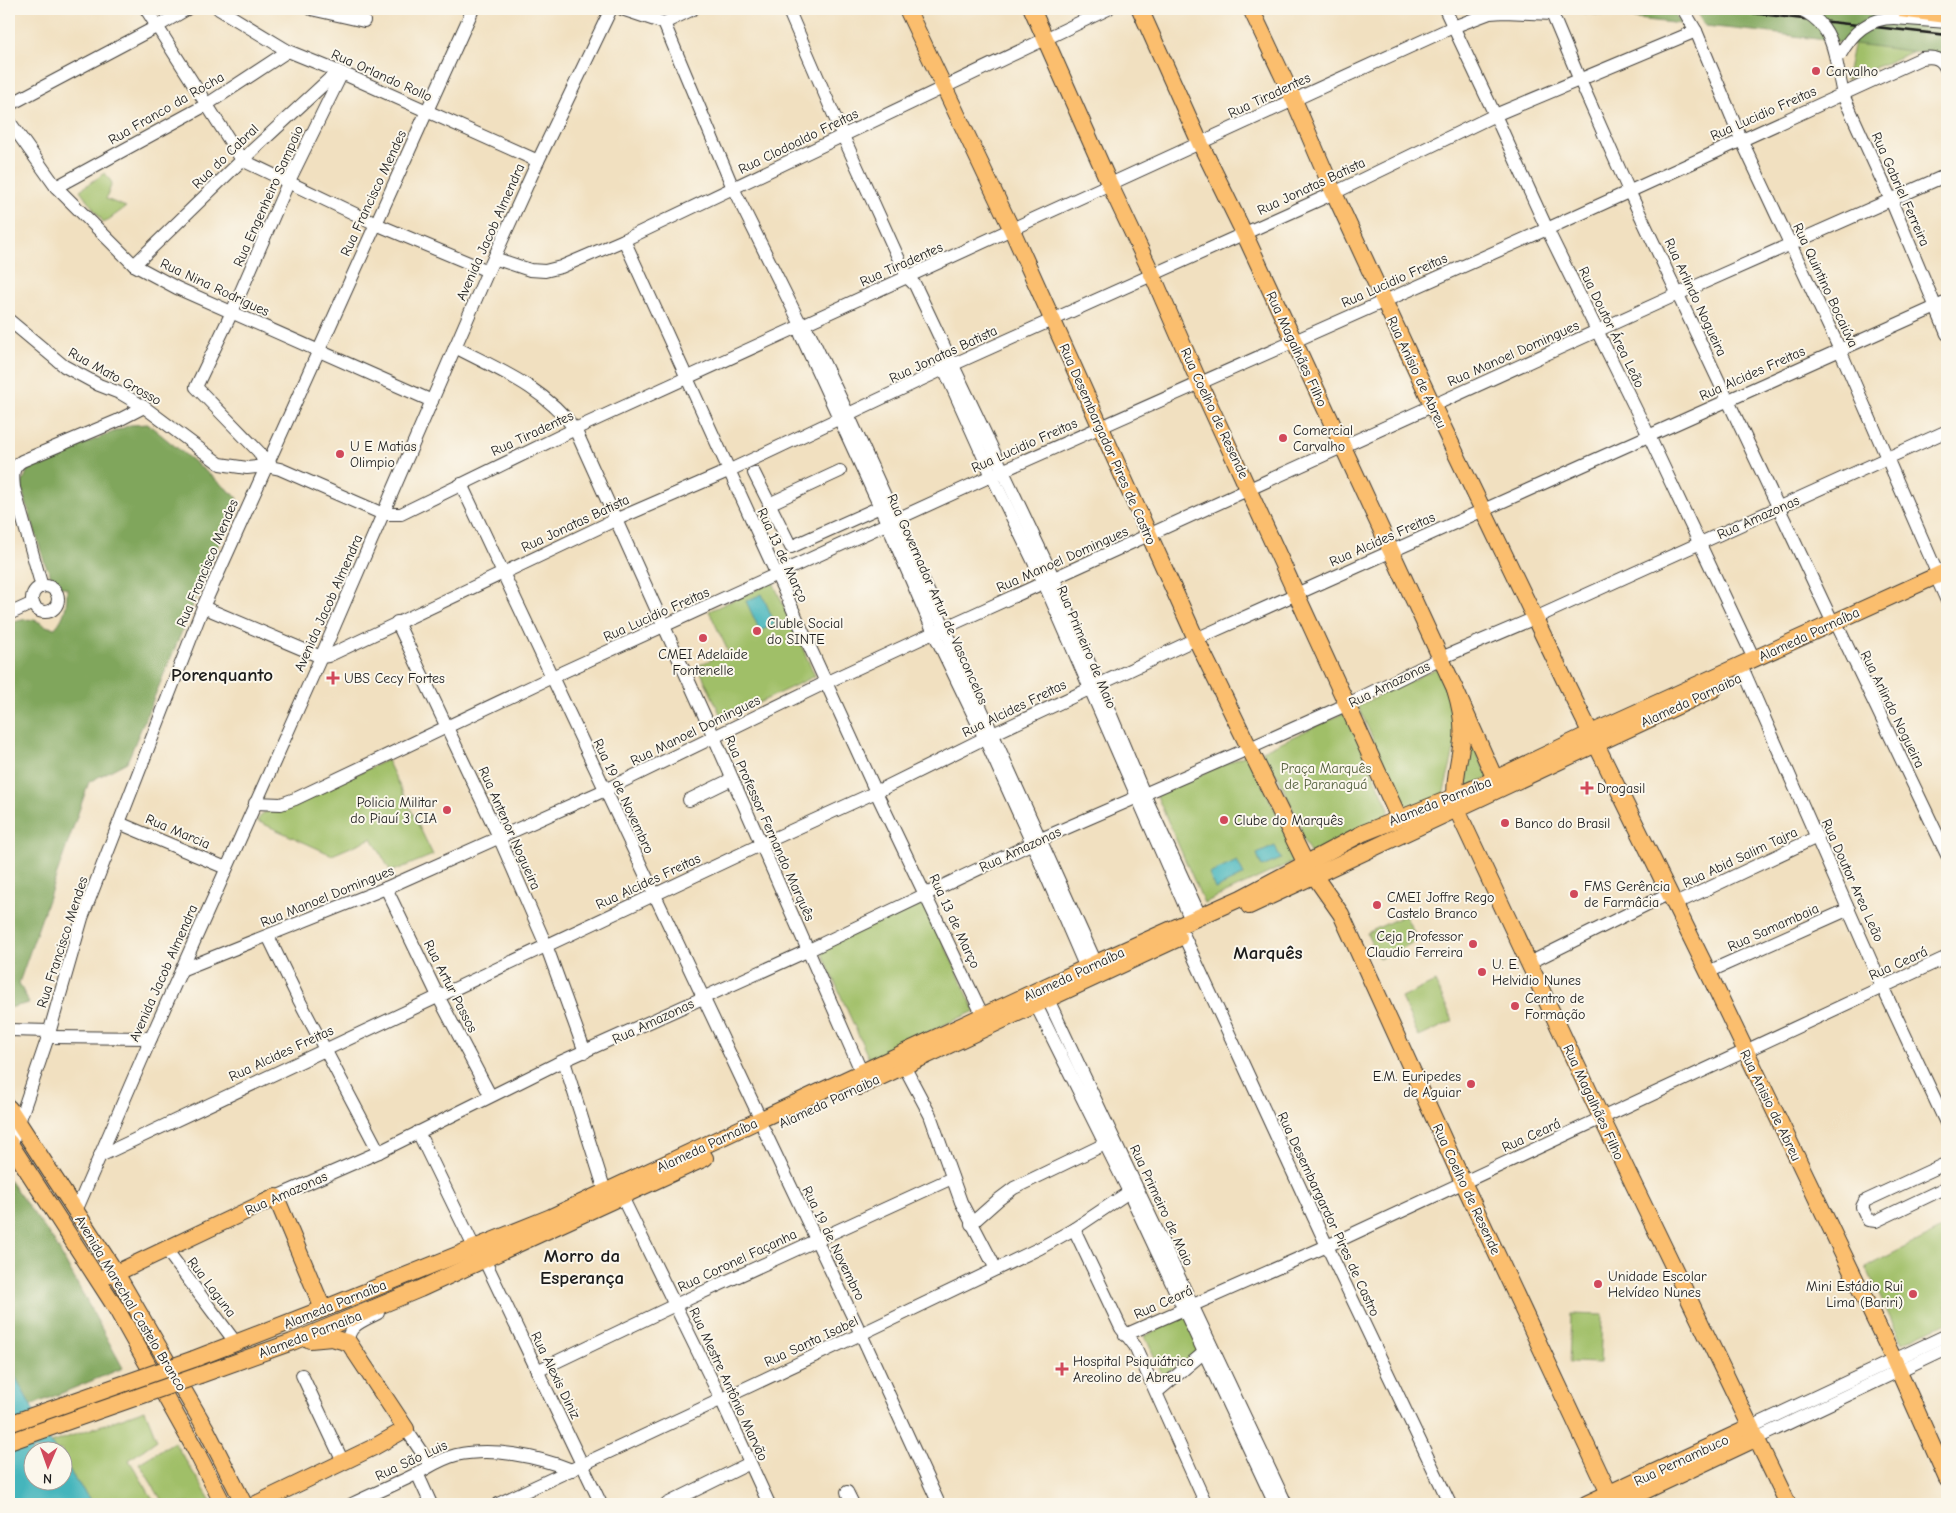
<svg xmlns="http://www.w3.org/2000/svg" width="1956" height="1513" viewBox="0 0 1956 1513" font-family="'Comic Neue',sans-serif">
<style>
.green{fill:#a0bf67;stroke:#5e6e42}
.forest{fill:#80a65c;stroke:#4e613c}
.water{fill:#45b5bc;stroke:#30686c}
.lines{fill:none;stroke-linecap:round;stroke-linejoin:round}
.minor-casing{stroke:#3c3935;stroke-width:14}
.major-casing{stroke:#3c3935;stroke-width:18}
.minor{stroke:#fff;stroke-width:12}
.major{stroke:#fbbe6e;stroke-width:16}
.rail{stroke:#1c1c1c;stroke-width:2.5}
.minor-bridge-casing{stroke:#3c3935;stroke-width:14;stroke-linecap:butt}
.major-bridge-casing{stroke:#3c3935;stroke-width:18;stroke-linecap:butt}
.minor-bridge{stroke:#fff;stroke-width:12}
.major-bridge{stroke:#fbbe6e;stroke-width:16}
.poi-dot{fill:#d1495b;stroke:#fbf7ec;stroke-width:2}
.labels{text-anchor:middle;stroke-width:4;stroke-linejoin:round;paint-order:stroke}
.poi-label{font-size:14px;fill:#1c1c1c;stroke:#fbf7ec;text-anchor:start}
.street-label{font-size:14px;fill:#1c1c1c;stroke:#fbf7ec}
.park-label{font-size:14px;fill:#515d3a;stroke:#fbf7ec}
.district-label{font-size:19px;font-weight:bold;fill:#1c1c1c;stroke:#fbf7ec}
</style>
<rect width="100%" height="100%" fill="#fbf7ec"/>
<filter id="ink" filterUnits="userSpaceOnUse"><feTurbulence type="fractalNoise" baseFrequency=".02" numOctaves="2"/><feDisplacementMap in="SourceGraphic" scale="10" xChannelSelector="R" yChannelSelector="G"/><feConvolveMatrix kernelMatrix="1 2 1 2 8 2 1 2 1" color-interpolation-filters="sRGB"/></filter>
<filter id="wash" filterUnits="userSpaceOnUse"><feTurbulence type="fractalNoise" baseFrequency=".0096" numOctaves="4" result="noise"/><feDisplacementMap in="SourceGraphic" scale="20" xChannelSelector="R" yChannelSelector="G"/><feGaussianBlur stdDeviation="1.12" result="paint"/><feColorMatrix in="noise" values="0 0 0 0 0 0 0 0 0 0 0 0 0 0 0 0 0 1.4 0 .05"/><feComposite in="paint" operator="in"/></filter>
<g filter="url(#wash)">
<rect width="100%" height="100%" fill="#f1e0c0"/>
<g class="green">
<path d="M1854,41L1914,51L1846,80Z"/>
<path d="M105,173L112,183L106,199L126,207L104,223L80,190Z"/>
<path d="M773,582L815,676L723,720L698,666L728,651L709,611Z"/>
<path d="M1439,667C1444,678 1450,688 1454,699C1464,730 1449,765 1443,796L1410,807L1402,804L1358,706Z"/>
<path d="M1346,712L1389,809L1388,815L1312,857L1300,833L1301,827L1277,774L1272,772L1262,751Z"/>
<path d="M1468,733L1489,778L1462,789Z"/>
<path d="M1248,754L1299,859L1204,903L1156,794Z"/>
<path d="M387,760L433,855L391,872L372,838L332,855L257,821L263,813L277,810Z"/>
<path d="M923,898L975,1011L869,1059L820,949Z"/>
<path d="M1405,915L1418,940L1379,959L1367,933Z"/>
<path d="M1435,982L1453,1021L1419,1037L1401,998Z"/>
<path d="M1947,1226V1322L1902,1343L1866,1267Z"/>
<path d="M1571,1314L1602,1315L1600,1363L1569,1362Z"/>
<path d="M1186,1316L1200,1351L1163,1376L1145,1336Z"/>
<path d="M145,1410L157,1440L129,1460L156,1504H93L63,1462L62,1450H55L51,1443Z"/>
<path d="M174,1442L213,1504H164L139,1463Z"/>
</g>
<g class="forest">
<path d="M1560,9H1672L1681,24L1560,10Z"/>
<path d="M1694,9H1789L1800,12C1808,7 1816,9 1826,9C1868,9 1907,18 1947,28V54L1925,53L1763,32L1705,26Z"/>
<path d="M148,424L238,498L127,762L89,782L19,983L29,1003L9,1008V624C16,621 29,617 37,621C44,624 45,627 55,628C66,616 67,603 67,588L56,585L45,564L21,486L29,467L130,425Z"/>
<path d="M9,1180L54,1241L123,1368L30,1406L9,1365Z"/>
</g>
<g class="water">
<path d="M762,594L775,624L760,631L746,601Z"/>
<path d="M1275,846L1281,859L1262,867L1257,854Z"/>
<path d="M1237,861L1244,875L1215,889L1209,874Z"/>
<path d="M9,1365L55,1450H32V1480H62L63,1462L93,1504H9Z"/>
</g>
</g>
<g filter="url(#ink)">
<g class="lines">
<defs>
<g id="minor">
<path d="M146,9L242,160L376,224L488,271"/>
<path d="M219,9L288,51L342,73L538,161"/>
<path d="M311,9L364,21"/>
<path d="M622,9L664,23L733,188L801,325L810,334L848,414L1096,963"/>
<path d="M788,9L843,136L907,277L915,285L1054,579L1144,794L1200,916"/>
<path d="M1445,9L1495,115L1547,229L1649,436L1754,659"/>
<path d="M1550,9L1579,78L1629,191L1833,623"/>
<path d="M1683,9L1696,31L1741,139L1840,350L1938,575"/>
<path d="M1894,18L1947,22"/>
<path d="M664,23L693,9"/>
<path d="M1835,55L1843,95L1891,200L1947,334"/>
<path d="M9,105L158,26L187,9"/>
<path d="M9,121L56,187L134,265L177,288L432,401"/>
<path d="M56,187L206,105L288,51"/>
<path d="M624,240L876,792L983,1016"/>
<path d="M494,258L530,270L545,271L561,267L624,240L1108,9"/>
<path d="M134,265L242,160L338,71"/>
<path d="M9,320L64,366L99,385L122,394L144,407L220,464L247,468L266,466L280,469L383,514H401L575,429L1453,27L1490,13L1504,12L1553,14"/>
<path d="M801,335L880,507L934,633L985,739L1032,843L1086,968"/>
<path d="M455,347C501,371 543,387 575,429L714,737L862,1073"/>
<path d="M941,362L992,476L1044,583L1191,920"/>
<path d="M266,466L259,452L196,387L232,312L288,183L342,73"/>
<path d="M754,473L791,547L880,507"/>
<path d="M461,484L761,1120"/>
<path d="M769,504L840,471"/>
<path d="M1939,583L1947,601"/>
<circle cx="45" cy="599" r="13"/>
<path d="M42,587L14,488C13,476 11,468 22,461L117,421L144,407"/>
<path d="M203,607L321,657L328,656L615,520L728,471L952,365L1334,193L1495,115L1696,31"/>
<path d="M9,614L33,603"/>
<path d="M397,622L499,837L546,945L585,1052"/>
<path d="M1839,629L1947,855"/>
<path d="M1745,674L1882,986L1947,1125"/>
<path d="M689,800L732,779"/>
<path d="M255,803L281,804L295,799L552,677L1002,471L1547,229L1922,58C1935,56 1942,58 1947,71"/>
<path d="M119,823L226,868"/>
<path d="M386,888L438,996L490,1095"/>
<path d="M1675,904L1817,837"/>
<path d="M268,936L298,998L379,1152"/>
<path d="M1184,936L1327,1246L1450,1504"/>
<path d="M1529,963L1670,893"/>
<path d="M181,970L386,888L605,790L825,683L944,628L1678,294L1947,175"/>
<path d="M1708,972L1849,909"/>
<path d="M1045,993L1286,1504"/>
<path d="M1032,997L1129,1192L1275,1504"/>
<path d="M9,1030L50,1031"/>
<path d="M48,1037L151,1038"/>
<path d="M564,1061L605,1191"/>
<path d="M904,1066L930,1115L961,1202L996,1269"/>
<path d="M764,1130L861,1334L939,1504"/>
<path d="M418,1132L474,1247"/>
<path d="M11,1146L48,1037L82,918L203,607L473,9"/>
<path d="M100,1156L762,844L876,792L993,734L1196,639L1947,302"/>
<path d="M1947,1163L1865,1201L1862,1207L1868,1220L1876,1221L1947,1187"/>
<path d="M276,1197L379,1152L556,1064L807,951L1041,839L1250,748L1348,704L1441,658L1535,618L1947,431"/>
<path d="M622,1197L721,1399L769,1504"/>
<path d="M76,1211L151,1038L321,657L488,271L538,161L611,9"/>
<path d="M971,1224L998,1200L1014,1188L1105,1144"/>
<path d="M1074,1229L1121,1328L1135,1346L1206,1504"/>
<path d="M165,1248L236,1343"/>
<path d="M484,1259L601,1504"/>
<path d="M1125,1335L1327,1246L1947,957"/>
<path d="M349,1343C345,1326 365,1320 378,1313"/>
<path d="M537,1371L675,1305L952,1178"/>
<path d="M302,1375L343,1462"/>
<path d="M1157,1392L1208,1349"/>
<path d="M1749,1428L1947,1335"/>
<path d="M406,1429L430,1465"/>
<path d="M1755,1439L1947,1348"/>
<path d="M417,1473L431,1504"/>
<path d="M847,1492L853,1504"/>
<path d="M352,1504C373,1494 394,1485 414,1475C428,1468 440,1459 456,1455C493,1447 536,1456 572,1470"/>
<path d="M498,1504L861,1334L1040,1248L1074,1229L1129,1192"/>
<path d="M667,1504L750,1463"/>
</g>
<g id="major">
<path d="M907,9L1012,230L1196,639L1306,864L1341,914L1463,1182L1614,1504"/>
<path d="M1032,9L1110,185L1152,274L1199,382L1399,818"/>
<path d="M1140,9L1200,143L1244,233L1455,689L1495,779"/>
<path d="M1251,9L1294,100L1334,193L1433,406L1565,681L1708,972L1894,1360L1947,1479"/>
<path d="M1900,9L1947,15"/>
<path d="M1455,689C1460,705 1464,722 1462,740C1459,764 1452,785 1457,810L1602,1119L1788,1504"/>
<path d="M1249,906L1714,689"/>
<path d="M859,1087L1179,938"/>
<path d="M9,1108L116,1273L206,1429L244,1504"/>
<path d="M9,1142L116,1308L196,1451L223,1504"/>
<path d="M107,1275L116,1273L276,1197L323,1309"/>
<path d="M194,1359L323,1309L551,1217L1096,963L1241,898L1363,833L1454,797L1495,779L1591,733L1947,571"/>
<path d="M200,1375L292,1342L420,1289L705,1158"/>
<path d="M256,1504L374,1447L406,1429L349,1343L332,1338L310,1340"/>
<path d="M1586,1504L1749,1428"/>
<path d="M1617,1504L1755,1439"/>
</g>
</defs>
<use href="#minor" class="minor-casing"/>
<use href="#major" class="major-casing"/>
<use href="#minor" class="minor"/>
<use href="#major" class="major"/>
<path class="rail" d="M1714,9L1947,35"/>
<defs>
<g id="minor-bridge">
<path d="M1800,9C1821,19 1830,33 1835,55"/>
<path d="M1840,55C1852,33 1868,18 1894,18"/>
</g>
<g id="major-bridge">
<path d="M9,1424L194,1359"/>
<path d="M9,1442L200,1375"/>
</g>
</defs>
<use href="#minor-bridge" class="minor-bridge-casing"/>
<use href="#major-bridge" class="major-bridge-casing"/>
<use href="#minor-bridge" class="minor-bridge"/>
<use href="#major-bridge" class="major-bridge"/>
</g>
</g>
<g class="poi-dot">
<circle cx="1816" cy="71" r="5"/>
<circle cx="1283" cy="438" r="5"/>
<circle cx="340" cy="454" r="5"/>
<circle cx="757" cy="631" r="5"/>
<circle cx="703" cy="638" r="5"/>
<path d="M330.5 670.5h5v5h5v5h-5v5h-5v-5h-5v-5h5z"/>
<path d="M1584.5 780.5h5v5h5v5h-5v5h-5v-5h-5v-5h5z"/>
<circle cx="447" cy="810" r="5"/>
<circle cx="1224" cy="820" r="5"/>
<circle cx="1505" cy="823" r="5"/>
<circle cx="1574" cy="894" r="5"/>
<circle cx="1377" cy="905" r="5"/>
<circle cx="1473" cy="944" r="5"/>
<circle cx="1482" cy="972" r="5"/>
<circle cx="1515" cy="1006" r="5"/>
<circle cx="1471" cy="1084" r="5"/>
<circle cx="1598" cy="1284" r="5"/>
<circle cx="1913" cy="1294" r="5"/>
<path d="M1059.5 1361.5h5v5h5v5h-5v5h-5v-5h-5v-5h5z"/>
</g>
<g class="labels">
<g class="poi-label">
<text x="1826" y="76">Carvalho</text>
<text x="1293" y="435">Comercial<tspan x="1293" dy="16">Carvalho</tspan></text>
<text x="350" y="451">U E Matias<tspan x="350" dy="16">Olimpio</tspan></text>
<text x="767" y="628">Cluble Social<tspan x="767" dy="16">do SINTE</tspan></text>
<text x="703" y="659" text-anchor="middle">CMEI Adelaide<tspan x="703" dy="16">Fontenelle</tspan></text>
<text x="344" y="683">UBS Cecy Fortes</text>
<text x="1597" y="793">Drogasil</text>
<text x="437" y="807" text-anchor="end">Policia Militar<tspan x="437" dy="16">do Piauí 3 CIA</tspan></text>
<text x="1234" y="825">Clube do Marquês</text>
<text x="1515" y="828">Banco do Brasil</text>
<text x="1584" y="891">FMS Gerência<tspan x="1584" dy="16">de Farmâcia</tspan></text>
<text x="1387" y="902">CMEI Joffre Rego<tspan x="1387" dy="16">Castelo Branco</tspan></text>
<text x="1463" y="941" text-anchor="end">Ceja Professor<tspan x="1463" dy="16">Claudio Ferreira</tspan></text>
<text x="1492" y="969">U. E.<tspan x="1492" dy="16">Helvidio Nunes</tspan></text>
<text x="1525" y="1003">Centro de<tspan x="1525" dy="16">Formação</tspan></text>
<text x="1461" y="1081" text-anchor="end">E.M. Euripedes<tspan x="1461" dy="16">de Aguiar</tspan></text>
<text x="1608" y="1281">Unidade Escolar<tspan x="1608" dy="16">Helvídeo Nunes</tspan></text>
<text x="1903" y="1291" text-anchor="end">Mini Estádio Rui<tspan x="1903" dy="16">Lima (Bariri)</tspan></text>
<text x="1073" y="1366">Hospital Psiquiátrico<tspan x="1073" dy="16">Areolino de Abreu</tspan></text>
</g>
<g class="street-label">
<text transform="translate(382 75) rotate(24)" y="5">Rua Orlando Rollo</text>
<text transform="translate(1269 95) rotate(-25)" y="5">Rua Tiradentes</text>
<text transform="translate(166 108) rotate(-30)" y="5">Rua Franco da Rocha</text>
<text transform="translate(1763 113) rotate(-24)" y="5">Rua Lucidio Freitas</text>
<text transform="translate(798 141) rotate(-26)" y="5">Rua Clodoaldo Freitas</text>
<text transform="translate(225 156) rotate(-44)" y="5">Rua do Cabral</text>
<text transform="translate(1311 186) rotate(-25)" y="5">Rua Jonatas Batista</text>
<text transform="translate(1901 189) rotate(66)" y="5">Rua Gabriel Ferreira</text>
<text transform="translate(373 193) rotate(-65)" y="5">Rua Francisco Mendes</text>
<text transform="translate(268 196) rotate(-66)" y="5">Rua Engenheiro Sampaio</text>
<text transform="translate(490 232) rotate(-66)" y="5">Avenida Jacob Almendra</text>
<text transform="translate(901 264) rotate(-24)" y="5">Rua Tiradentes</text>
<text transform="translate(1394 280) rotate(-24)" y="5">Rua Lucidio Freitas</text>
<text transform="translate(1826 285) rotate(65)" y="5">Rua Quintino Bocaiúva</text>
<text transform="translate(215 287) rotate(25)" y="5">Rua Nina Rodrigues</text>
<text transform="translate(1696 297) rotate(65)" y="5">Rua Arlindo Nogueira</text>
<text transform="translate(1612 327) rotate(64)" y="5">Rua Doutor Área Leão</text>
<text transform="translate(1297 349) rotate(65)" y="5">Rua Magalhães Filho</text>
<text transform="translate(1513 353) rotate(-24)" y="5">Rua Manoel Domingues</text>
<text transform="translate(943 354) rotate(-25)" y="5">Rua Jonatas Batista</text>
<text transform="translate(1417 372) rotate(65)" y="5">Rua Anísio de Abreu</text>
<text transform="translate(1752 373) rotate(-24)" y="5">Rua Alcides Freitas</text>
<text transform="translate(115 376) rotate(29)" y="5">Rua Mato Grosso</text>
<text transform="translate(1215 413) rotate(65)" y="5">Rua Coelho de Resende</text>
<text transform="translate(532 433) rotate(-25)" y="5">Rua Tiradentes</text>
<text transform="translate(1108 444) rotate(66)" y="5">Rua Desembargador Pires de Castro</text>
<text transform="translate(1024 445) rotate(-24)" y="5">Rua Lucidio Freitas</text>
<text transform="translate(1758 517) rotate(-24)" y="5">Rua Amazonas</text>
<text transform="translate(575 523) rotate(-25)" y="5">Rua Jonatas Batista</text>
<text transform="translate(1382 539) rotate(-24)" y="5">Rua Alcides Freitas</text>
<text transform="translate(783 555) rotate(65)" y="5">Rua 13 de Março</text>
<text transform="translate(1062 559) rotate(-24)" y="5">Rua Manoel Domingues</text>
<text transform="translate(207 563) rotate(-67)" y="5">Rua Francisco Mendes</text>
<text transform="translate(938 599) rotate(66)" y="5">Rua Governador Artur de Vasconcelos</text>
<text transform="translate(328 603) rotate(-66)" y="5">Avenida Jacob Almendra</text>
<text transform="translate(656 614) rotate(-24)" y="5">Rua Lucidio Freitas</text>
<text transform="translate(1809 634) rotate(-25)" y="5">Alameda Parnaíba</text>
<text transform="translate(1087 647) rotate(67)" y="5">Rua Primeiro de Maio</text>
<text transform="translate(1389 684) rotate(-26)" y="5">Rua Amazonas</text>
<text transform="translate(1691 700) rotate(-25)" y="5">Alameda Parnaiba</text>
<text transform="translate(1014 708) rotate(-26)" y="5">Rua Alcides Freitas</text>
<text transform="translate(1893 709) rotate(64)" y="5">Rua Arlindo Nogueira</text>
<text transform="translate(695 730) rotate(-26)" y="5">Rua Manoel Domingues</text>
<text transform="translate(624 796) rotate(65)" y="5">Rua 19 de Novembro</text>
<text transform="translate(1440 801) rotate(-22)" y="5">Alameda Parnaíba</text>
<text transform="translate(510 828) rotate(66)" y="5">Rua Antenor Nogueira</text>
<text transform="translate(770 828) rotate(66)" y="5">Rua Professor Fernando Marquês</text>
<text transform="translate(178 831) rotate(23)" y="5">Rua Marcia</text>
<text transform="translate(1020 849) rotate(-25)" y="5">Rua Amazonas</text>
<text transform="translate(1740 857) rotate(-25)" y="5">Rua Abid Salim Tajra</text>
<text transform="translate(1853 880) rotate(66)" y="5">Rua Doutor Area Leão</text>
<text transform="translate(648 881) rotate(-25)" y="5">Rua Alcides Freitas</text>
<text transform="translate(327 896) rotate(-22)" y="5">Rua Manoel Domingues</text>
<text transform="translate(955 921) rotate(65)" y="5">Rua 13 de Março</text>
<text transform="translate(1773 927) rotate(-24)" y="5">Rua Samambaia</text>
<text transform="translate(62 942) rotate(-72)" y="5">Rua Francisco Mendes</text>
<text transform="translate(1898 963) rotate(-24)" y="5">Rua Ceará</text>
<text transform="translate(163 973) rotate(-66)" y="5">Avenida Jacob Almendra</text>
<text transform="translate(1074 974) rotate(-25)" y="5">Alameda Parnaíba</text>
<text transform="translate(451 986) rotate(63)" y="5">Rua Artur Passos</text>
<text transform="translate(653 1021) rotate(-25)" y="5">Rua Amazonas</text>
<text transform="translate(281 1053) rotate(-25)" y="5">Rua Alcides Freitas</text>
<text transform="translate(829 1101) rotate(-25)" y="5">Alameda Parnaiba</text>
<text transform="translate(1594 1102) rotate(65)" y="5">Rua Magalhães Filho</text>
<text transform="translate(1771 1105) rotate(64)" y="5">Rua Anisio de Abreu</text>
<text transform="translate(1531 1135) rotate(-24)" y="5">Rua Ceará</text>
<text transform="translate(707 1145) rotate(-25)" y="5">Alameda Parnaíba</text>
<text transform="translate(1467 1189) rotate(65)" y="5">Rua Coelho de Resende</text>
<text transform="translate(286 1193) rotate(-24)" y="5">Rua Amazonas</text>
<text transform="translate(1162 1205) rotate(65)" y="5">Rua Primeiro de Maio</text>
<text transform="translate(1329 1214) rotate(65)" y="5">Rua Desembargardor Pires de Castro</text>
<text transform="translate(834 1243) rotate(64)" y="5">Rua 19 de Novembro</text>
<text transform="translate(737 1260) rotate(-25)" y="5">Rua Coronel Façanha</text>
<text transform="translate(212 1287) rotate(53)" y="5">Rua Laguna</text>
<text transform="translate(1163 1302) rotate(-24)" y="5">Rua Ceará</text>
<text transform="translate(131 1303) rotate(59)" y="5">Avenida Marechal Castelo Branco</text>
<text transform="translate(335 1304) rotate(-22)" y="5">Alameda Parnaíba</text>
<text transform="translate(310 1334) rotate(-21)" y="5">Alameda Parnaiba</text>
<text transform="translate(811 1341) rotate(-25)" y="5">Rua Santa Isabel</text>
<text transform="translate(556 1375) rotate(64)" y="5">Rua Alexis Diniz</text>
<text transform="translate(729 1384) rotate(65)" y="5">Rua Mestre Antônio Marvão</text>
<text transform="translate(411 1460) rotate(-25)" y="5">Rua São Luis</text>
<text transform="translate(1681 1460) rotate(-25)" y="5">Rua Pernambuco</text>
</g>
<g class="park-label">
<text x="1326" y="773">Praça Marquês<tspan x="1326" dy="16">de Paranaguá</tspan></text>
</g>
<g class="district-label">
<text x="222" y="681">Porenquanto</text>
<text x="1268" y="959">Marquês</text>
<text x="582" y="1262">Morro da<tspan x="582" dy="22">Esperança</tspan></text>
</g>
</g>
<rect width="1956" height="1513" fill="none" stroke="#fbf7ec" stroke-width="30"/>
<g transform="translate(48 1466) rotate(182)"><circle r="24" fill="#fbf7ec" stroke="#a29f99"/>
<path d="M0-4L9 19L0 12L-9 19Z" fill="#d1495b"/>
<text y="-8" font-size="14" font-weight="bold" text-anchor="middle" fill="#1c1c1c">N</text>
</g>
</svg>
